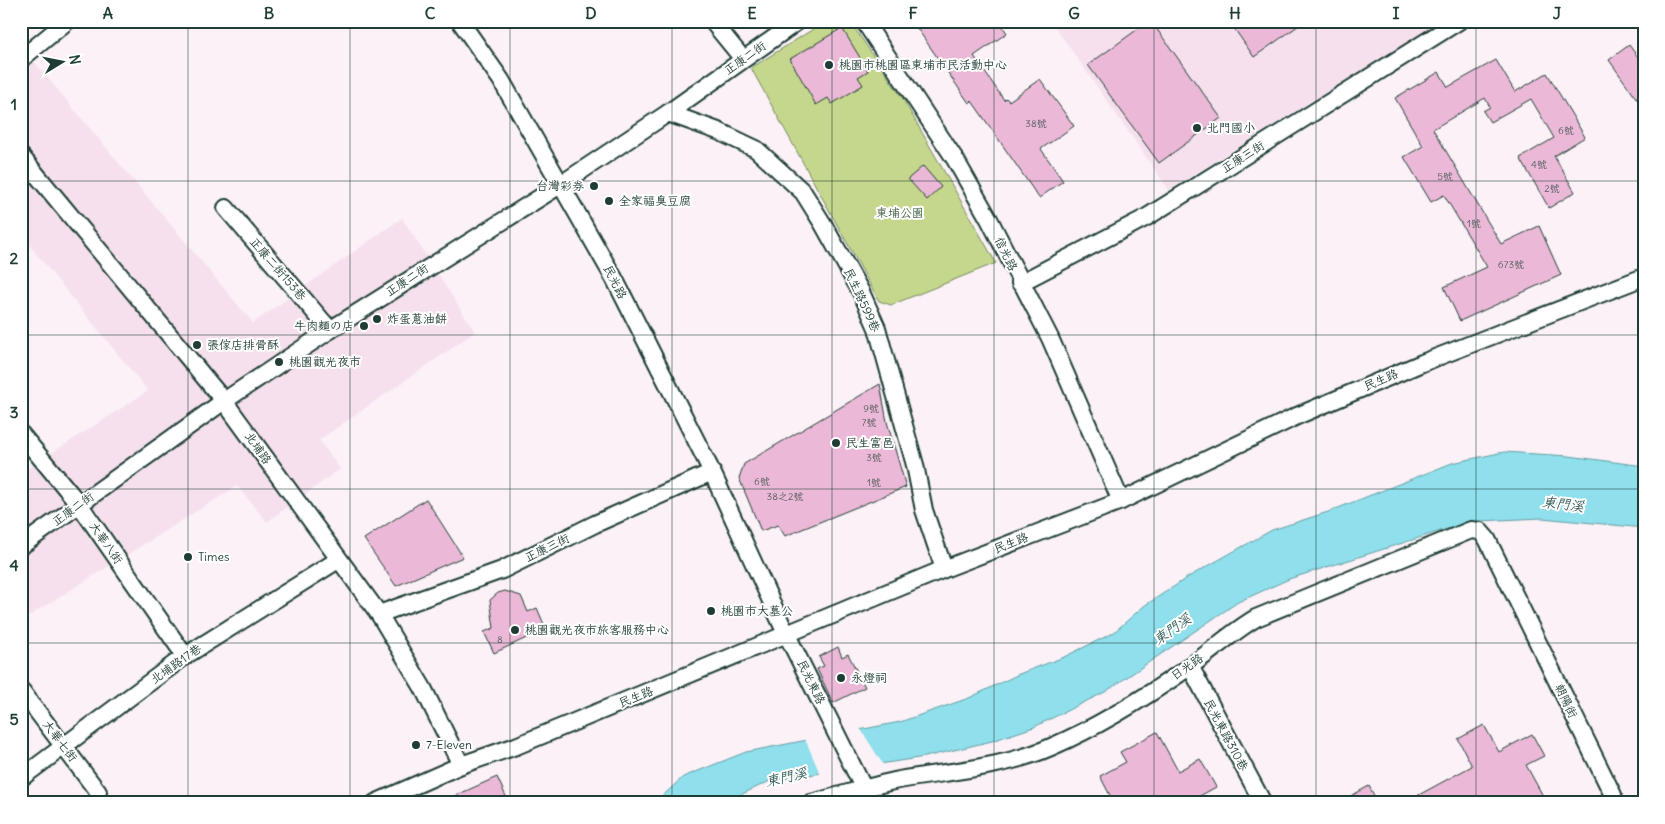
<svg xmlns="http://www.w3.org/2000/svg" width="1665" height="824" viewBox="0 0 1665 824" font-family="Delius,'LXGW WenKai TC','Klee One',sans-serif">
<style>
.built{fill:#f6e0ed}
.green{fill:#c5d78c;stroke:#728a60}
.water{fill:#8fdfec;stroke:#629ea2}
.pier{fill:#fbf1f7}
.building{fill:#ebb9d7;stroke:#1f3d34}
.lines{fill:none;stroke-linecap:round;stroke-linejoin:round}
.street-casing{stroke:#1f3d34;stroke-width:20}
.street{stroke:#fff;stroke-width:16}
.grid{fill:none;stroke:#1f3d34;stroke-width:1;stroke-opacity:0.55}
.poi-dot{fill:#1f3d34;stroke:#fff;stroke-width:2}
.labels{text-anchor:middle;stroke-width:4;stroke-linejoin:round;paint-order:stroke}
.number-label{font-size:10px;fill:#525c5d}
.street-label{font-size:12px;fill:#1f3d34;stroke:#fff}
.poi-label{font-size:12px;fill:#1f3d34;stroke:#fff;text-anchor:start}
.park-label{font-size:12px;fill:#48644a;stroke:#fff}
.water-label{font-size:14px;font-style:italic;fill:#355d59;stroke:#fff}
.neatline{fill:none;stroke:#1f3d34;stroke-width:2}
.grid-label{font-size:16px;text-anchor:middle;font-weight:bold;fill:#1f3d34}
</style>
<rect width="100%" height="100%" fill="#fbf1f7"/>
<filter id="ink" filterUnits="userSpaceOnUse"><feTurbulence type="fractalNoise" baseFrequency=".02" numOctaves="2"/><feDisplacementMap in="SourceGraphic" scale="10" xChannelSelector="R" yChannelSelector="G"/><feConvolveMatrix kernelMatrix="1 2 1 2 8 2 1 2 1" color-interpolation-filters="sRGB"/></filter>
<g filter="url(#ink)">
<g class="built">
<path d="M1051,21H1450L1367,67L1169,190Z"/>
<path d="M21,46L253,323L402,218L475,332L319,440L340,469L267,522L237,486L21,621V473L148,391L21,235Z"/>
</g>
<path class="green" d="M826,21H843L853,26L903,99L996,263L891,305L879,301L751,68Z"/>
<path class="water" d="M1504,452L1569,456L1644,466V528L1542,518L1479,521L1447,529L1289,579L1238,602L1105,692L1034,727L992,741L925,757L770,781L723,803H655L683,777L746,752L900,722L969,698L1019,674L1064,657L1113,633L1144,606L1190,576L1272,530L1328,512L1452,463Z"/>
<path class="pier" d="M860,728L884,766L821,776L805,739Z"/>
<g class="building">
<path d="M912,21H999L1007,33L974,56L1004,100L1006,98L1009,101L1040,79L1074,126L1041,149L1063,181L1039,198L972,101L969,103Z"/>
<path d="M1149,21H1151L1221,118L1159,163L1088,65Z"/>
<path d="M1229,21H1305L1254,57Z"/>
<path d="M842,28L868,71L858,77L863,85L832,104L828,98L816,105L790,59Z"/>
<path d="M1629,45L1644,65V109L1609,60Z"/>
<path d="M1496,60L1515,92L1547,73L1585,137L1554,156L1575,192L1549,208L1520,158L1554,138L1531,99L1490,122L1483,111L1490,107L1485,98L1433,129L1501,244L1539,226L1561,275L1460,321L1444,287L1487,267L1444,195L1431,202L1404,157L1423,146L1395,98L1439,72L1448,87Z"/>
<path d="M923,166L941,187L927,200L908,179Z"/>
<path d="M880,384L887,422L906,487L785,536L778,525L761,531L739,478L744,464Z"/>
<path d="M426,499L463,557L396,586L364,539Z"/>
<path d="M505,591L521,596L528,612L537,608L546,629L494,653L484,632L494,628L490,600L498,593Z"/>
<path d="M838,647L842,657L848,654L865,687L833,703L817,669L824,666L819,657Z"/>
<path d="M1484,725L1499,752L1532,734L1544,756L1526,765L1543,796L1530,803H1404L1472,766L1458,739Z"/>
<path d="M1157,732L1178,771L1200,759L1216,787L1187,803H1114L1100,776L1126,762L1120,752Z"/>
<path d="M497,777L509,803H439Z"/>
<path d="M1369,786L1378,803H1338Z"/>
</g>
<g class="lines">
<defs>
<g id="street">
<path d="M460,21L501,80L614,278L712,472L782,625L871,803"/>
<path d="M712,21L743,59"/>
<path d="M864,21L955,159L989,219L1050,338L1121,501"/>
<path d="M21,59L67,21"/>
<path d="M668,113L718,131L756,149L803,192L823,224L861,292L877,328L915,465L924,510L944,569"/>
<path d="M21,156L224,401L379,614L423,688L461,765"/>
<path d="M226,208L330,330"/>
<path d="M1020,283L1147,217L1459,21"/>
<path d="M21,434L79,504L185,656"/>
<path d="M21,546L224,401L330,330L560,185L668,113L798,21"/>
<path d="M379,614L502,570L595,524L712,472"/>
<path d="M1190,666L1263,803"/>
<path d="M21,690L98,792"/>
<path d="M21,778L185,656L338,560"/>
<path d="M375,803L461,765L516,746L944,569L1121,501L1297,416L1422,363L1644,277"/>
<path d="M811,803C840,796 869,786 899,780C950,771 1003,768 1051,747C1100,726 1146,697 1189,667C1212,651 1232,632 1256,618L1471,530L1480,531L1487,539L1613,795V803"/>
</g>
</defs>
<use href="#street" class="street-casing"/>
<use href="#street" class="street"/>
</g>
</g>
<path class="grid" d="M188,21V803M350,21V803M510,21V803M672,21V803M832,21V803M994,21V803M1154,21V803M1316,21V803M1476,21V803M21,181H1644M21,335H1644M21,489H1644M21,643H1644"/>
<g class="poi-dot">
<circle cx="829" cy="65" r="5"/>
<circle cx="1197" cy="128" r="5"/>
<circle cx="594" cy="186" r="5"/>
<circle cx="609" cy="201" r="5"/>
<circle cx="377" cy="319" r="5"/>
<circle cx="364" cy="326" r="5"/>
<circle cx="197" cy="345" r="5"/>
<circle cx="279" cy="362" r="5"/>
<circle cx="836" cy="443" r="5"/>
<circle cx="188" cy="557" r="5"/>
<circle cx="711" cy="611" r="5"/>
<circle cx="515" cy="630" r="5"/>
<circle cx="841" cy="678" r="5"/>
<circle cx="416" cy="745" r="5"/>
</g>
<g class="labels">
<g class="number-label">
<text x="1036" y="127">38號</text>
<text x="1566" y="134">6號</text>
<text x="1539" y="168">4號</text>
<text x="1445" y="180">5號</text>
<text x="1552" y="192">2號</text>
<text x="1474" y="227">1號</text>
<text x="1511" y="268">673號</text>
<text x="871" y="412">9號</text>
<text x="869" y="426">7號</text>
<text x="874" y="461">3號</text>
<text x="762" y="485">6號</text>
<text x="874" y="486">1號</text>
<text x="785" y="500">38之2號</text>
<text x="500" y="643">8</text>
</g>
<g class="street-label">
<text transform="translate(745 58) rotate(-35)" y="4">正康二街</text>
<text transform="translate(1243 157) rotate(-32)" y="4">正康三街</text>
<text transform="translate(1006 254) rotate(64)" y="4">信光路</text>
<text transform="translate(278 269) rotate(49)" y="4">正康二街153巷</text>
<text transform="translate(407 280) rotate(-33)" y="4">正康二街</text>
<text transform="translate(615 282) rotate(63)" y="4">民光路</text>
<text transform="translate(862 300) rotate(65)" y="4">民生路599巷</text>
<text transform="translate(1381 380) rotate(-23)" y="4">民生路</text>
<text transform="translate(258 448) rotate(55)" y="4">北埔路</text>
<text transform="translate(73 509) rotate(-36)" y="4">正康二街</text>
<text transform="translate(106 543) rotate(55)" y="4">大華八街</text>
<text transform="translate(1011 543) rotate(-21)" y="4">民生路</text>
<text transform="translate(547 548) rotate(-26)" y="4">正康三街</text>
<text transform="translate(176 664) rotate(-35)" y="4">北埔路17巷</text>
<text transform="translate(1187 667) rotate(-35)" y="4">日光路</text>
<text transform="translate(811 682) rotate(64)" y="4">民光東路</text>
<text transform="translate(636 697) rotate(-22)" y="4">民生路</text>
<text transform="translate(1566 701) rotate(64)" y="4">朝陽街</text>
<text transform="translate(1226 735) rotate(62)" y="4">民光東路310巷</text>
<text transform="translate(60 741) rotate(53)" y="4">大華七街</text>
</g>
<g class="poi-label">
<text x="839" y="69">桃園市桃園區東埔市民活動中心</text>
<text x="1207" y="132">北門國小</text>
<text x="584" y="190" text-anchor="end">台灣彩券</text>
<text x="619" y="205">全家福臭豆腐</text>
<text x="387" y="323">炸蛋蔥油餅</text>
<text x="354" y="330" text-anchor="end">牛肉麵の店</text>
<text x="207" y="349">張傢店排骨酥</text>
<text x="289" y="366">桃園觀光夜市</text>
<text x="846" y="447">民生富邑</text>
<text x="198" y="561">Times</text>
<text x="721" y="615">桃園市大墓公</text>
<text x="525" y="634">桃園觀光夜市旅客服務中心</text>
<text x="851" y="682">永燈祠</text>
<text x="426" y="749">7-Eleven</text>
</g>
<g class="park-label">
<text x="900" y="217">東埔公園</text>
</g>
<g class="water-label">
<text transform="translate(1563 504) rotate(7)" y="5">東門溪</text>
<text transform="translate(1172 629) rotate(-35)" y="5">東門溪</text>
<text transform="translate(786 777) rotate(-13)" y="5">東門溪</text>
</g>
</g>
<rect width="1665" height="824" fill="none" stroke="#fff" stroke-width="55"/>
<g transform="translate(62 62) rotate(80)" stroke="#ffffff" stroke-width="4" paint-order="stroke">
<path d="M0-4L9 19L0 12L-9 19Z" fill="#1f3d34"/>
<text y="-8" font-size="14" font-weight="bold" text-anchor="middle" fill="#1f3d34">N</text>
</g>
<rect x="28" y="28" width="1610" height="768" class="neatline"/>
<g class="grid-label">
<text x="108" y="19">A</text>
<text x="269" y="19">B</text>
<text x="430" y="19">C</text>
<text x="591" y="19">D</text>
<text x="752" y="19">E</text>
<text x="913" y="19">F</text>
<text x="1074" y="19">G</text>
<text x="1235" y="19">H</text>
<text x="1396" y="19">I</text>
<text x="1557" y="19">J</text>
<text x="14" y="110">1</text>
<text x="14" y="264">2</text>
<text x="14" y="418">3</text>
<text x="14" y="571">4</text>
<text x="14" y="725">5</text>
</g>
</svg>
